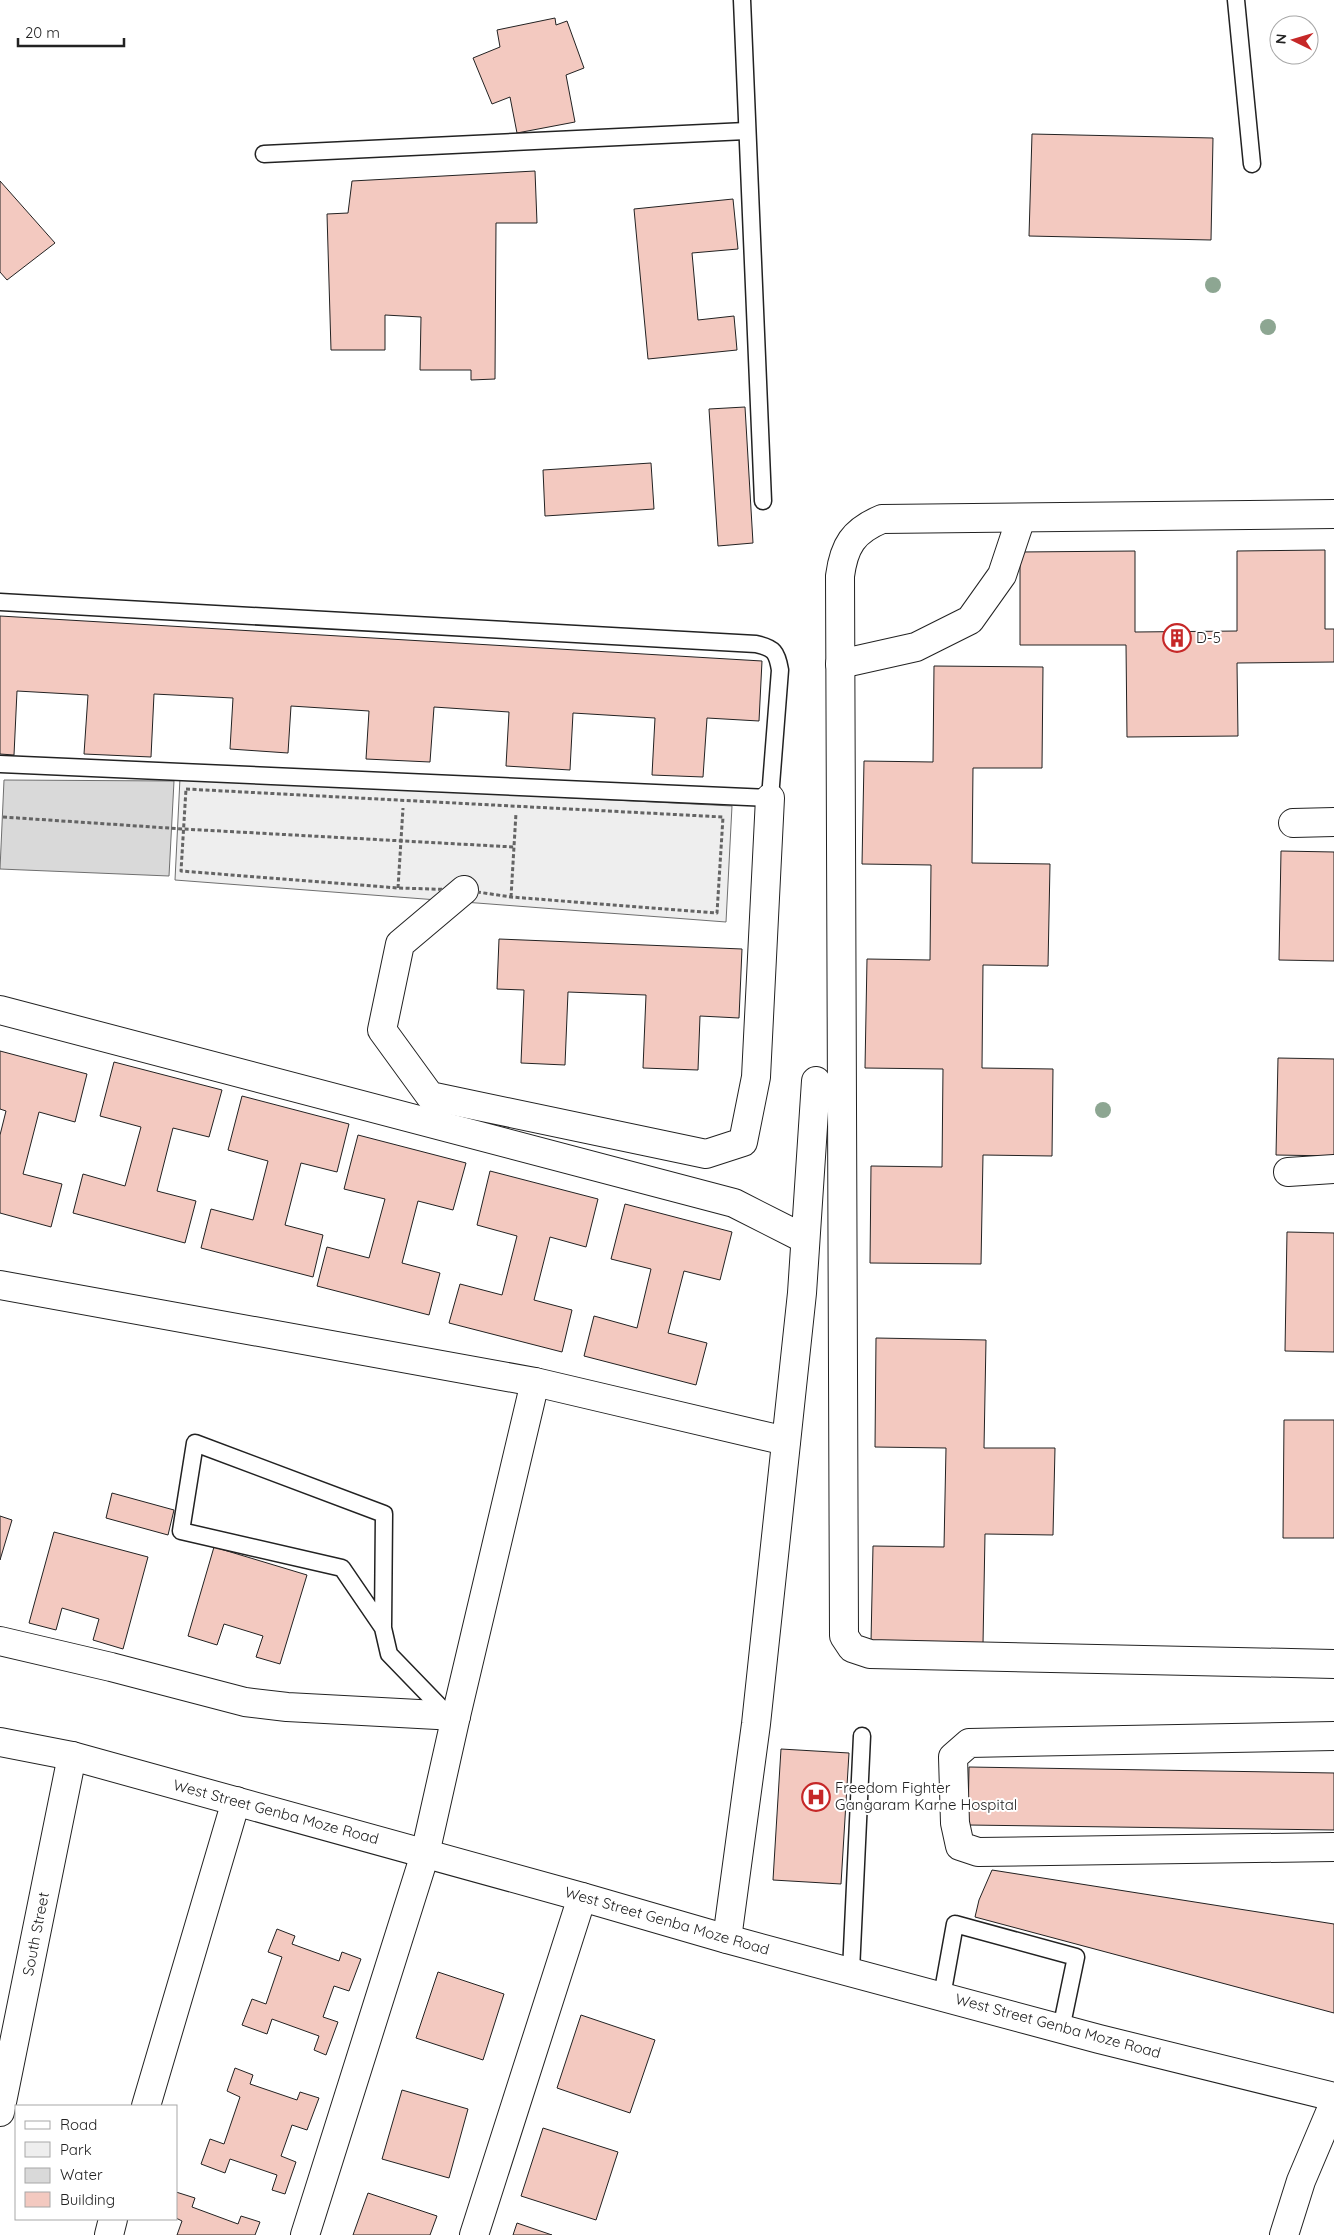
<svg xmlns="http://www.w3.org/2000/svg" width="1334" height="2235" viewBox="0 0 1334 2235" font-family="Quicksand,sans-serif">
<style>
.green{fill:#eee;stroke:#6f6f6f}
.water{fill:#d9d9d9;stroke:#6f6f6f}
.building{fill:#f3c9c0;stroke:#222}
.lines{fill:none;stroke-linecap:round;stroke-linejoin:round}
.lane-casing{stroke:#222;stroke-width:19}
.street-casing{stroke:#222;stroke-width:30}
.secondary-casing{stroke:#222;stroke-width:30}
.path{stroke:#646464;stroke-width:3;stroke-dasharray:4 2.5;stroke-linecap:butt}
.lane{stroke:#fff;stroke-width:16}
.street{stroke:#fff;stroke-width:28}
.secondary{stroke:#fff;stroke-width:28}
.tree{fill:#8da692}
.labels{text-anchor:middle;stroke-width:4;stroke-linejoin:round;paint-order:stroke}
.poi-label{font-size:15px;fill:#222;stroke:#fff;text-anchor:start}
.street-label{font-size:15px;fill:#222;stroke:#fff}
</style>
<rect width="100%" height="100%" fill="#fff"/>
<path class="green" d="M180,778L732,806L726,922L175,880Z"/>
<path class="water" d="M4,780L174,781L169,876L0,869Z"/>
<g class="building">
<path d="M555,18L556,25L567,21L584,68L566,75L575,122L517,133L510,97L492,104L473,58L500,47L497,30Z"/>
<path d="M1032,134L1213,138L1211,240L1029,236Z"/>
<path d="M535,171L537,223H496L495,379L471,380V370H420L421,317L385,315V350H331L327,214L348,213L352,181Z"/>
<path d="M0,181L55,243L7,280L0,272Z"/>
<path d="M733,199L738,249L692,253L698,320L734,316L737,350L648,359L634,209Z"/>
<path d="M745,407L753,543L718,546L709,409Z"/>
<path d="M651,463L654,509L545,516L543,470Z"/>
<path d="M1325,550V629H1334V662L1237,663L1238,736L1127,737L1126,645H1020V552L1135,551V632L1237,631V551Z"/>
<path d="M0,616L762,661L759,721L707,718L703,777L652,775L655,718L573,713L570,770L506,766L509,712L434,707L430,762L366,759L369,711L291,706L288,753L230,749L233,698L154,694L151,757L84,754L88,695L17,691L14,755L0,754Z"/>
<path d="M934,666L1043,667L1042,768H973L972,863L1050,864L1048,966L983,965L982,1068L1053,1069L1052,1156L983,1155L981,1264L870,1263L871,1166L942,1167L943,1069L865,1068L867,959L930,960L931,865L862,864L864,761L933,762Z"/>
<path d="M1281,851L1334,852V961L1279,960Z"/>
<path d="M499,939L742,949L739,1018L700,1016L698,1070L643,1068L646,995L568,992L565,1065L521,1063L524,990L497,989Z"/>
<path d="M0,1051L87,1074L75,1122L39,1112L23,1174L62,1184L51,1227L0,1213V1135L6,1111L0,1109Z"/>
<path d="M1278,1058L1334,1059V1156L1276,1155Z"/>
<path d="M114,1062L222,1090L209,1137L173,1128L157,1191L196,1201L185,1243L73,1213L83,1174L125,1186L141,1127L100,1116Z"/>
<path d="M242,1096L349,1124L337,1172L301,1163L285,1225L323,1235L313,1277L201,1248L211,1209L253,1220L268,1161L228,1150Z"/>
<path d="M358,1135L466,1163L453,1210L418,1201L402,1263L440,1273L429,1315L317,1286L327,1247L369,1258L385,1199L344,1189Z"/>
<path d="M490,1171L598,1199L586,1247L550,1237L534,1300L572,1310L562,1352L449,1323L460,1284L502,1295L517,1236L477,1225Z"/>
<path d="M625,1204L732,1232L720,1280L684,1271L668,1333L707,1343L696,1385L584,1356L594,1316L637,1328L651,1269L611,1259Z"/>
<path d="M1287,1232L1334,1233V1352L1285,1351Z"/>
<path d="M876,1338L986,1340L984,1448H1055L1053,1535L985,1534L983,1644L871,1642L873,1546L944,1547L946,1448L875,1447Z"/>
<path d="M1284,1420H1334V1538H1283Z"/>
<path d="M112,1493L174,1510L168,1535L106,1518Z"/>
<path d="M0,1516L12,1520L0,1560Z"/>
<path d="M54,1532L148,1557L123,1649L93,1640L99,1619L62,1608L56,1630L29,1623Z"/>
<path d="M214,1547L307,1575L280,1664L256,1657L263,1636L224,1624L217,1645L188,1636Z"/>
<path d="M781,1749L849,1753L841,1884L773,1880Z"/>
<path d="M969,1767L1334,1773V1830L968,1825Z"/>
<path d="M992,1870L1334,1924V2013L975,1917L979,1900Z"/>
<path d="M277,1929L295,1936L292,1944L339,1961L342,1952L361,1959L349,1991L334,1986L323,2017L338,2022L326,2055L314,2050L319,2036L272,2019L267,2034L242,2025L252,1999L266,2004L282,1957L268,1952Z"/>
<path d="M438,1972L504,1994L483,2060L416,2038Z"/>
<path d="M581,2015L655,2040L630,2113L557,2088Z"/>
<path d="M235,2068L253,2075L250,2084L297,2100L300,2092L319,2098L307,2130L292,2125L281,2156L296,2162L285,2194L272,2190L277,2175L230,2159L225,2173L201,2164L210,2139L224,2144L240,2097L227,2091Z"/>
<path d="M402,2090L468,2109L449,2178L382,2159Z"/>
<path d="M543,2128L618,2152L596,2220L521,2196Z"/>
<path d="M176,2192L195,2198L192,2207L238,2224L241,2216L260,2222L255,2235H177L182,2221L176,2218Z"/>
<path d="M368,2193L437,2216L430,2235H353Z"/>
<path d="M517,2223L552,2235H513Z"/>
</g>
<g class="lines">
<defs>
<g id="lane">
<path d="M742,0L763,501"/>
<path d="M1236,0L1252,164"/>
<path d="M264,154L746,131"/>
<path d="M0,602L756,644C774,648 777,652 780,670L770,798L0,764"/>
<path d="M383,1628L384,1514L195,1443L181,1531L342,1568L383,1628L389,1654L448,1715"/>
<path d="M851,1971L862,1736"/>
<path d="M942,1996L955,1924L1076,1957L1061,2029"/>
</g>
<g id="street">
<path d="M1334,514L882,519C853,531 844,546 840,576L844,1636L852,1648L870,1654L1334,1664"/>
<path d="M840,664L916,647L970,620L1002,575L1021,518"/>
<path d="M1293,823L1334,822"/>
<path d="M464,890L400,944L382,1030L430,1096L706,1154L743,1142L756,1077L770,798"/>
<path d="M0,1010L734,1203L805,1239"/>
<path d="M1288,1172L1334,1169"/>
<path d="M0,1285L535,1382L786,1441"/>
<path d="M0,1641L111,1667L245,1702L287,1707L456,1716"/>
<path d="M1334,1736L969,1743L953,1757L955,1823L960,1846L978,1852L1334,1847"/>
<path d="M727,1939L756,1724L802,1293L816,1081"/>
<path d="M146,2106L236,1801"/>
<path d="M109,2235L113,2219"/>
<path d="M305,2235L425,1854L456,1716L535,1382"/>
<path d="M474,2235L582,1897"/>
<path d="M1284,2235L1301,2181L1334,2103"/>
</g>
<g id="secondary">
<path d="M0,1742L72,1756L582,1897L727,1939L1099,2039L1334,2097"/>
<path d="M0,2112L72,1756"/>
</g>
</defs>
<use href="#lane" class="lane-casing"/>
<use href="#street" class="street-casing"/>
<use href="#secondary" class="secondary-casing"/>
<g class="path">
<path d="M186,789L723,817L717,913L511,897L464,890L398,888L181,871Z"/>
<path d="M3,817L183,829L514,847"/>
<path d="M398,888L403,808"/>
<path d="M511,897L516,813"/>
</g>
<use href="#lane" class="lane"/>
<use href="#street" class="street"/>
<use href="#secondary" class="secondary"/>
</g>
<g class="tree">
<circle cx="1213" cy="285" r="8"/>
<circle cx="1268" cy="327" r="8"/>
<circle cx="1103" cy="1110" r="8"/>
</g>
<defs>
<symbol id="building-ring" viewBox="-11 -11 22 22"><circle r="9.5" fill="#fff" stroke="#c62828" stroke-width="1.5"/><path d="M-4-6H4V6H1V3H-1V6H-4ZM-2.5-4.3h1.7v1.8h-1.7ZM.8-4.3h1.7v1.8H.8ZM-2.5-1h1.7V.8h-1.7ZM.8-1h1.7V.8H.8Z" fill="#c62828"/></symbol>
<symbol id="hospital-ring" viewBox="-11 -11 22 22"><circle r="9.5" fill="#fff" stroke="#c62828" stroke-width="1.5"/><path d="M-5-5h3v3.5h4V-5h3V5h-3V1.5h-4V5h-3Z" fill="#c62828"/></symbol>
</defs>
<g fill-rule="evenodd">
<use href="#building-ring" x="1161" y="622" width="32" height="32"/>
<use href="#hospital-ring" x="800" y="1781" width="32" height="32"/>
</g>
<g class="labels">
<g class="poi-label">
<text x="1196" y="643">D-5</text>
<text x="835" y="1793">Freedom Fighter<tspan x="835" dy="17">Gangaram Karne Hospital</tspan></text>
</g>
<g class="street-label">
<text transform="translate(276 1812) rotate(15)" y="5">West Street Genba Moze Road</text>
<text transform="translate(667 1921) rotate(16)" y="5">West Street Genba Moze Road</text>
<text transform="translate(36 1934) rotate(-79)" y="5">South Street</text>
<text transform="translate(1058 2026) rotate(15)" y="5">West Street Genba Moze Road</text>
</g>
</g>
<rect x="15" y="2105" width="162" height="115" fill="#ffffff" stroke="#a7a7a7"/>
<rect x="25" y="2121" width="25" height="8" fill="#ffffff" stroke="#a7a7a7"/>
<text x="60" y="2130" font-size="15" fill="#222222">Road</text>
<rect x="25" y="2142" width="25" height="15" fill="#eeeeee" stroke="#a7a7a7"/>
<text x="60" y="2155" font-size="15" fill="#222222">Park</text>
<rect x="25" y="2168" width="25" height="15" fill="#d9d9d9" stroke="#a7a7a7"/>
<text x="60" y="2180" font-size="15" fill="#222222">Water</text>
<rect x="25" y="2192" width="25" height="15" fill="#f3c9c0" stroke="#a7a7a7"/>
<text x="60" y="2205" font-size="15" fill="#222222">Building</text>
<g transform="translate(1294 40) rotate(275)"><circle r="24" fill="#ffffff" stroke="#a7a7a7"/>
<path d="M0-4L9 19L0 12L-9 19Z" fill="#c62828"/>
<text y="-8" font-size="14" font-weight="bold" text-anchor="middle" fill="#222222">N</text>
</g>
<path d="M18 38v8h106v-8" fill="none" stroke="#222222" stroke-width="2.5"/>
<text x="25" y="38" font-size="15" fill="#222222" stroke="#ffffff" stroke-width="4" paint-order="stroke">20 m</text>
</svg>
